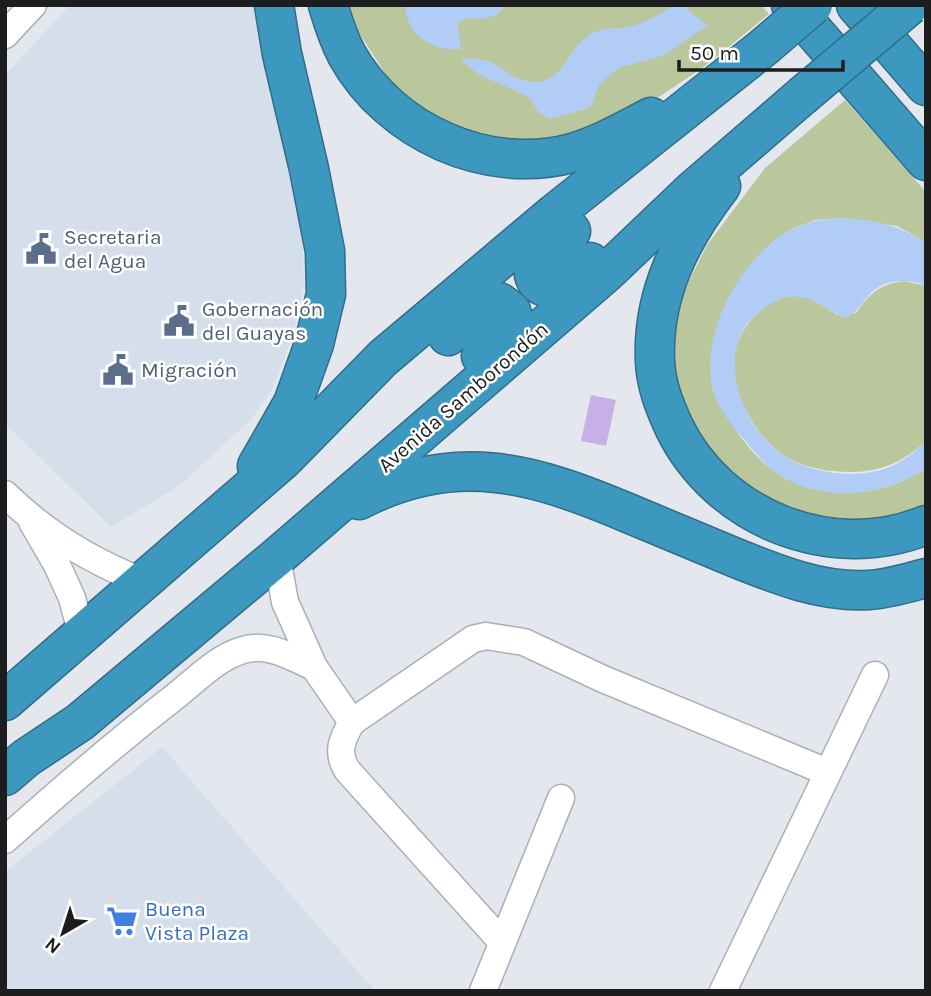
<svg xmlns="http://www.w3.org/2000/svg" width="931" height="996" viewBox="0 0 931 996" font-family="Karla,sans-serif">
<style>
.built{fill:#d5dfeb}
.green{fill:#bac69b}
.water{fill:#b2cdf5}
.building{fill:#c7b0e6}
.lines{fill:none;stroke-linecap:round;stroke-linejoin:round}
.minor-casing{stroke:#abb0b6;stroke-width:29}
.highway-casing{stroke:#316d88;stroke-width:41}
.minor{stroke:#fff;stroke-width:26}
.highway{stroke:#3d98c0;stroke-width:38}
.highway-bridge-casing{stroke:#316d88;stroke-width:41;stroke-linecap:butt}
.highway-bridge{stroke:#3d98c0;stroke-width:38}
.labels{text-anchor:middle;stroke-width:5;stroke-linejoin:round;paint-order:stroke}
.service-label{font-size:21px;fill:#4e5e75;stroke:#fff;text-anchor:start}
.street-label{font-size:21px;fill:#1c1d1f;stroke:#fff}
.shop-label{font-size:21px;fill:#366cbe;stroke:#fff;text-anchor:start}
</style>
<rect width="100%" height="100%" fill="#e4e8ee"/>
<g class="built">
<path d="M70,5H255L302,221L304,286L292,338L274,386L253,417L182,484L111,527L5,424V75Z"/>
<path d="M162,747L375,991H5V872Z"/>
</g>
<g class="green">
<path d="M349,5H761L769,14L704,67L639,110L563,139L502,143L440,123L393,86L356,28Z"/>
<path d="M845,100L926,192V242L897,226L844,218L815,220L794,228L775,240L755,259L712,387C727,419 747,453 777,473C784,478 794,480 802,483C844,499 888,494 926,468V510L847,525L755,498L702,448L674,380L673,345L677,312L689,281L707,245L765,168Z"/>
<path d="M904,281L926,286V441C898,467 870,475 833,471C816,470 797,464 783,455C754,435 728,387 735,352C741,323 772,290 804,297C816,300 827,308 837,315L856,313C869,294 880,284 904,281Z"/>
</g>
<g class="water">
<path d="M405,5H506C488,29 470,11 458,24L461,49C433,52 407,36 405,5Z"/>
<path d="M675,5H681L708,25L665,55L618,68L599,85L592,105L586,109L550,119L539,113L529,97L478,74L463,62V58C472,59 482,59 490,62C505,68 516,82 534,82C563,83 568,48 589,35C603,26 621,30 636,25C650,21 662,12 675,5Z"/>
<path d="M844,218C881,221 893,224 926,242V286C908,278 883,279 869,295C861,304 857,312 846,318C831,313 820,301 803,297C787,294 772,302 759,312C712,348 741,427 783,455C812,475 864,481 896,464C907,458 917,450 926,441V468C885,497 823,503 779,475C765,466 753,450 742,437C730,424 716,404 712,387C700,330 745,249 797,227C812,220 827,219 844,218Z"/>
</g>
<path class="building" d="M591,395L616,400L606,446L581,441Z"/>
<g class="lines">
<defs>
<g id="minor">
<path d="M5,35L33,5"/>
<path d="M5,494C45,533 90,561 142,581"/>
<path d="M32,522L57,565L72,598L82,635"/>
<path d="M277,557L285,602L294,622L314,667L352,722"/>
<path d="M5,840C61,790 118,741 177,695C197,679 218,657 243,650C268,642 293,658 314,667"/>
<path d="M502,942L347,770C336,752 342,739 352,722L473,639L486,636L524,642L603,679L827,772"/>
<path d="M483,991L561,798"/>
<path d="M723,991L875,675"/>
</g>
<g id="highway">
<path d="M328,5C333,22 339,40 347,55C390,132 487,176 572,153C600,145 626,130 651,117"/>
<path d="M791,5L926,161"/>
<path d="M856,5L926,86"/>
<path d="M721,186C681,238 652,294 655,361C656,385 664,405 674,427C718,518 831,564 926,525"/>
<path d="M571,231C558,241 527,259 535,278C538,286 546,288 554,289L590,262"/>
<path d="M448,336L486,305L499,302L511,311L513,318L509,331L481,356"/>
<path d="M257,466L293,403L314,344L326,294L325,251L309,169L282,54L274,5"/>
<path d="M359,500C456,450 533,473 628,513C664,528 700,543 736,558C778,575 823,593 869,590C888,589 907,583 926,578"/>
<path d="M5,701L284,459L383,358L555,213L764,47"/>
<path d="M5,776L26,758L80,722L277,557L607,272L692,191L802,96"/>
</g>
</defs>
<use href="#minor" class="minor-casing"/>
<use href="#highway" class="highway-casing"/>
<use href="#minor" class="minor"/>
<use href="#highway" class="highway"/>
<defs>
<g id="highway-bridge">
<path d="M764,47L813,5"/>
<path d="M802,96L910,5"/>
</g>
</defs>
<use href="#highway-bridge" class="highway-bridge-casing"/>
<use href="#highway-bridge" class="highway-bridge"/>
</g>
<defs>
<symbol id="civic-bare" viewBox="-9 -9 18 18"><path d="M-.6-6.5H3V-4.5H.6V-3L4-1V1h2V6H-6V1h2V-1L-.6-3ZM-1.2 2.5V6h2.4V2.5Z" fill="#5c6f8a" stroke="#fff" stroke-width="2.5" paint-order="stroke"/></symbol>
<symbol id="supermarket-bare" viewBox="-9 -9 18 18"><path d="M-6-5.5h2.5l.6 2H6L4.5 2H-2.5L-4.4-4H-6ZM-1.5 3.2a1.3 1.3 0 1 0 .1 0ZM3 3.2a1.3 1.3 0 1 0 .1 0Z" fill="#3f7fe0" stroke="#fff" stroke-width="2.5" paint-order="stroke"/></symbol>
</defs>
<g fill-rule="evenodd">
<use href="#civic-bare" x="19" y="227" width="44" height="44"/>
<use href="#civic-bare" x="157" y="299" width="44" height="44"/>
<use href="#civic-bare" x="96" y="348" width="44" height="44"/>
<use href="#supermarket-bare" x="100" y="899" width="44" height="44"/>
</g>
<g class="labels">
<g class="service-label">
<text x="64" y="244">Secretaria<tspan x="64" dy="24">del Agua</tspan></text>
<text x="202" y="316">Gobernación<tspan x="202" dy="24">del Guayas</tspan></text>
<text x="141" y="377">Migración</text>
</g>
<g class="street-label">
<text transform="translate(463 397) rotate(-41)" y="7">Avenida Samborondón</text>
</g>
<g class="shop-label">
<text x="145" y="916">Buena<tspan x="145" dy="24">Vista Plaza</tspan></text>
</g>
</g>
<rect width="931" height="996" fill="none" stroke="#1c1d1f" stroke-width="14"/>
<g transform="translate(63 933) rotate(219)" stroke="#ffffff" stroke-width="5" paint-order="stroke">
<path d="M0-5L12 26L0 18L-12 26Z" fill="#1c1d1f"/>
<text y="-10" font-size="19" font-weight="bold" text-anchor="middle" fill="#1c1d1f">N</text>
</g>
<path d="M679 60v10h164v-10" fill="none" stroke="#1c1d1f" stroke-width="3.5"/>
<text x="690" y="60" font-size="21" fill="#1c1d1f" stroke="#ffffff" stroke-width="5" paint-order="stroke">50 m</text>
</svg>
